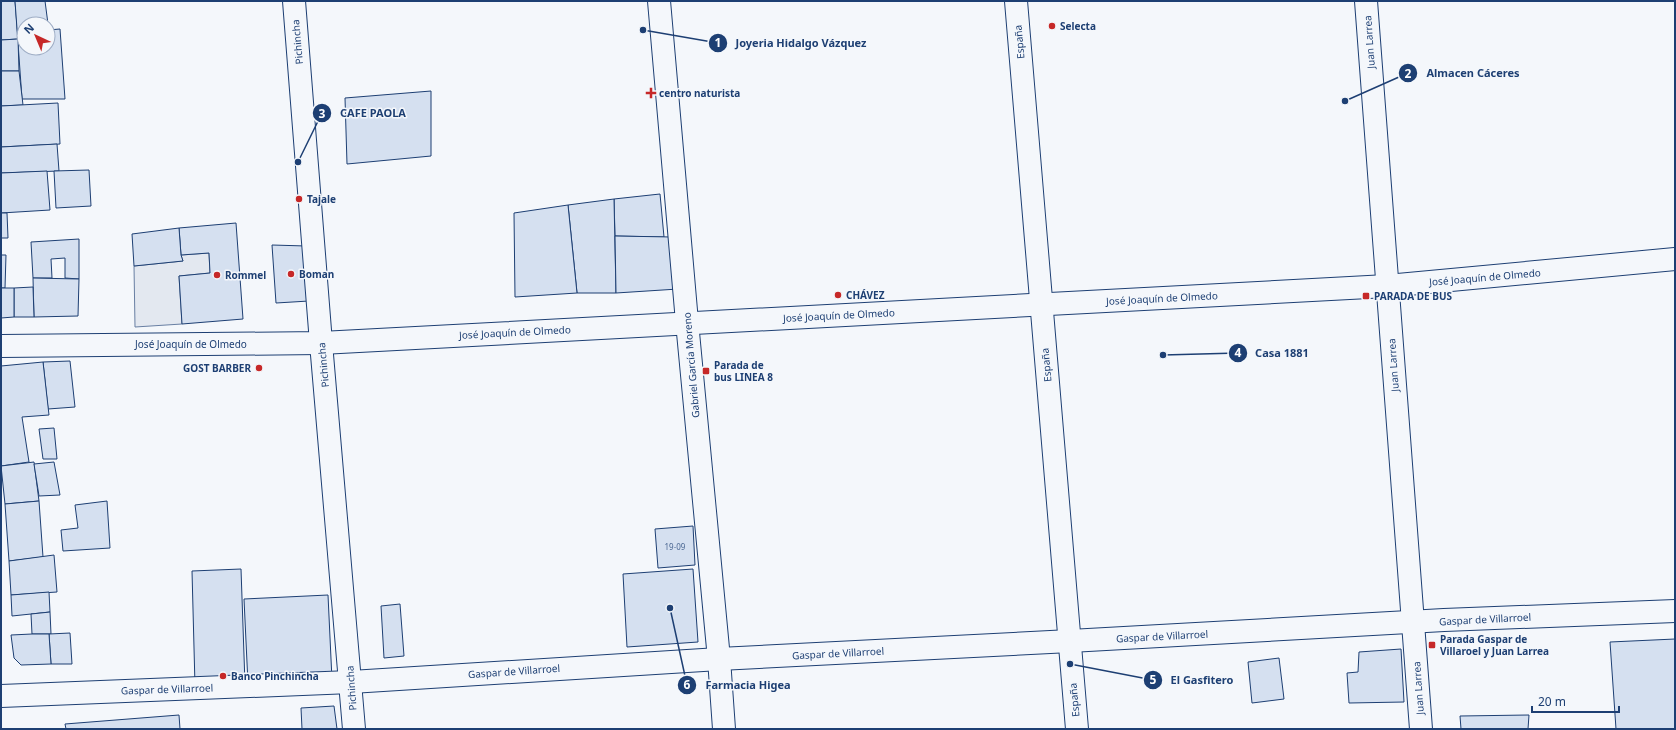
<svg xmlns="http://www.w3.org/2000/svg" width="1676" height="730" viewBox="0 0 1676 730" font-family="'Noto Sans',sans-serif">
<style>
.parking{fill:#e3e8f0;stroke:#687fa3}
.building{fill:#d5e0f0;stroke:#1d3f73}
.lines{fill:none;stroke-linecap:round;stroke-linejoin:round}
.minor-casing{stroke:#1d3f73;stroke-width:24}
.minor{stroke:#f4f7fb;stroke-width:22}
.poi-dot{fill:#c62828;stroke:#f4f7fb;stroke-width:1.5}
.labels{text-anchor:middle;stroke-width:3;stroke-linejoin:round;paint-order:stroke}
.number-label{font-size:8px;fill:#4b6792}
.poi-label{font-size:10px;font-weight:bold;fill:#1d3f73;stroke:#f4f7fb;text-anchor:start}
.street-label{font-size:10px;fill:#1d3f73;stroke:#f4f7fb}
.leader{fill:none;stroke:#1d3f73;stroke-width:1.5}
.callout-dot{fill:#1d3f73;stroke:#f4f7fb;stroke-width:1.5}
.mark-label{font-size:12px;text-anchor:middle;font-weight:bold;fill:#fff}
.callout-label{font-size:11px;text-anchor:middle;font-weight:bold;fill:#1d3f73;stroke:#f4f7fb;stroke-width:3;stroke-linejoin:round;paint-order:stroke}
</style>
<rect width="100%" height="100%" fill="#f4f7fb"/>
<path class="parking" d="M209,253L210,273L179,276L182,324L135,327L134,266L183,261L181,255Z"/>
<g class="building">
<path d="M1,1H15L18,39L1,40Z"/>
<path d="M15,1H45L48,24H24V48H48V26V30L60,29L65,99H22Z"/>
<path d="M18,39L19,71H1V40Z"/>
<path d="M1,71H19L23,105L1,106Z"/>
<path d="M431,91V156L347,164L345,98Z"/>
<path d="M58,103L60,144L1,147V106Z"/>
<path d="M57,144L59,171L1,173V147Z"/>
<path d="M89,170L91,206L56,208L54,171Z"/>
<path d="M47,171L50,210L1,213V173Z"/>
<path d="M660,194L664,237L615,236L614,199Z"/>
<path d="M614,199L616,293H577L568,205Z"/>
<path d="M568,205L577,293L515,297L514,213Z"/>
<path d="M1,213H7L8,238H1Z"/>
<path d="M236,223L243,319L182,324L179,276L210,273L209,253L181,255L179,228Z"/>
<path d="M179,228L181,255L183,261L134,266L132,234Z"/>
<path d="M615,236L672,237L678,289L616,293Z"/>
<path d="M79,239V279L65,278V258L51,259L52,278H33L31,242Z"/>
<path d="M272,245L306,246L309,301L276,303Z"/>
<path d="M1,255H6L5,288H1Z"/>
<path d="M33,278L79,279L78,316L34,317Z"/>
<path d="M33,287L34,317H14V288Z"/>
<path d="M1,288H14V317L1,318Z"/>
<path d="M70,361L75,407L48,409L43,362Z"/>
<path d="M43,362L49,415L22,417L29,462L1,466V366Z"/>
<path d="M54,428L57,459H43L39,429Z"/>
<path d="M34,462L39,501L5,504L1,466Z"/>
<path d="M54,462L60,495L39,496L34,464Z"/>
<path d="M39,501L43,557L9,561L5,504Z"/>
<path d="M107,501L110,548L63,551L61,530L78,528L75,505Z"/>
<path d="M693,526L695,565L658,568L655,529Z"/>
<path d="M54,555L57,592L11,595L9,561Z"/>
<path d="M241,569L245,684L195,686L192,571Z"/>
<path d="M693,569L698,642L627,647L623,574Z"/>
<path d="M49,592L50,612L12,616L11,595Z"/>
<path d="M328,595L332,680L248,684L244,599Z"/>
<path d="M400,604L404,656L384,658L381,606Z"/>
<path d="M50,612L51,634H32L31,614Z"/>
<path d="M70,633L72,664H51L49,634Z"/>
<path d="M32,634H49L51,664L21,665L14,658L11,635Z"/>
<path d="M1675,639V729H1616L1610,642Z"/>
<path d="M1401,649L1404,702L1349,703L1347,673L1358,672L1359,652Z"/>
<path d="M1279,658L1284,699L1252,703L1248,662Z"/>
<path d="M334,706L337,729H302L301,708Z"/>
<path d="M179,715L180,729H66L65,724Z"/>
<path d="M1529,715L1528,729H1461L1460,716Z"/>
</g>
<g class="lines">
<defs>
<g id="minor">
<path d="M294,1L321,343L354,729"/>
<path d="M659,1L687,322L719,659L724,729"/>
<path d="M1016,1L1077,729"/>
<path d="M1366,1L1421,729"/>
<path d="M1,346L321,343L1387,286L1675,259"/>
<path d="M1,696L351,682L719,659L1070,641L1444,620L1675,611"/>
</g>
</defs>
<use href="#minor" class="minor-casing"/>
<use href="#minor" class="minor"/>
</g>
<g class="poi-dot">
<circle cx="1052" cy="26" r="4"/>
<path d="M649 87h4v4h4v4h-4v4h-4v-4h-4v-4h4z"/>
<circle cx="299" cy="199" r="4"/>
<circle cx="291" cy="274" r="4"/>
<circle cx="217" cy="275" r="4"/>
<circle cx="838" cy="295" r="4"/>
<rect x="1362" y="292" width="8" height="8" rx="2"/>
<circle cx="259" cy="368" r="4"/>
<rect x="702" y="367" width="8" height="8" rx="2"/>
<rect x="1428" y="641" width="8" height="8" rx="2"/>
<circle cx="223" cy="676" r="4"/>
</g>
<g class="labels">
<g class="number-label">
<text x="675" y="550">19-09</text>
</g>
<g class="poi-label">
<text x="1060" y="30">Selecta</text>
<text x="659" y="97">centro naturista</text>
<text x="307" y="203">Tajale</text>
<text x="299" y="278">Boman</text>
<text x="225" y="279">Rommel</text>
<text x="846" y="299">CHÁVEZ</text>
<text x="1374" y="300">PARADA DE BUS</text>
<text x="714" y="369">Parada de<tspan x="714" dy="12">bus LINEA 8</tspan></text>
<text x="251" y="372" text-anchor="end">GOST BARBER</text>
<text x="1440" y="643">Parada Gaspar de<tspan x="1440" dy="12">Villaroel y Juan Larrea</tspan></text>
<text x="231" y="680">Banco Pinchincha</text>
</g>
<g class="street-label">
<text transform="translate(297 42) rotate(-95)" y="4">Pichincha</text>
<text transform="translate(1019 42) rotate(-95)" y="4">España</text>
<text transform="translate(1369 42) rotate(-94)" y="4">Juan Larrea</text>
<text transform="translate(1485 277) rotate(-5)" y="4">José Joaquín de Olmedo</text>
<text transform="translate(1162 298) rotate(-3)" y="4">José Joaquín de Olmedo</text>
<text transform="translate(839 315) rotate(-3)" y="4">José Joaquín de Olmedo</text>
<text transform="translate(515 332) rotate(-3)" y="4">José Joaquín de Olmedo</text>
<text x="191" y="348">José Joaquín de Olmedo</text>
<text transform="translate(323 365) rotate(-95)" y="4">Pichincha</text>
<text transform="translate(691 365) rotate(-95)" y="4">Gabriel García Moreno</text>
<text transform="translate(1046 365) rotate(-95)" y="4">España</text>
<text transform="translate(1393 365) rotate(-94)" y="4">Juan Larrea</text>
<text transform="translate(1485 619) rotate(-3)" y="4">Gaspar de Villarroel</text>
<text transform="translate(1162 636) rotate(-3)" y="4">Gaspar de Villarroel</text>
<text transform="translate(838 653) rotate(-3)" y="4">Gaspar de Villarroel</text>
<text transform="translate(514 671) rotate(-4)" y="4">Gaspar de Villarroel</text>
<text transform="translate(351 688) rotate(-94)" y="4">Pichincha</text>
<text transform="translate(1418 688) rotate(-94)" y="4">Juan Larrea</text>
<text transform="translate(167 689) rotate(-2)" y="4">Gaspar de Villarroel</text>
<text transform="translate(1074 700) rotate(-95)" y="4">España</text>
</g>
</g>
<path class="leader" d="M643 30L718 43M1345 101L1408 73M298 162L322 113M1163 355L1238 353M1070 664L1153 680M670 608L687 685"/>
<g class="callout-dot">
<circle cx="643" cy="30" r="4"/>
<circle cx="1345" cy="101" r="4"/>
<circle cx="298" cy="162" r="4"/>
<circle cx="1163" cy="355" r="4"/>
<circle cx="1070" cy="664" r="4"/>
<circle cx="670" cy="608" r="4"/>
<circle cx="718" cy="43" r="10"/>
<circle cx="1408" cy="73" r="10"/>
<circle cx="322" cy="113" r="10"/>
<circle cx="1238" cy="353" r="10"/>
<circle cx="1153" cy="680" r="10"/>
<circle cx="687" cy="685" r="10"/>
</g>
<g class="mark-label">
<text x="718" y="47">1</text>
<text x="1408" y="78">2</text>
<text x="322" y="118">3</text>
<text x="1238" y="357">4</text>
<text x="1153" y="684">5</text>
<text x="687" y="689">6</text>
</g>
<g class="callout-label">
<text x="801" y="47">Joyeria Hidalgo Vázquez</text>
<text x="1473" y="77">Almacen Cáceres</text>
<text x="373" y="117">CAFE PAOLA</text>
<text x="1282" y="357">Casa 1881</text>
<text x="1202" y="684">El Gasfitero</text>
<text x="748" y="689">Farmacia Higea</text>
</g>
<rect width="1676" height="730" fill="none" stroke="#1d3f73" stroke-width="4"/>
<g transform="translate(36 36) rotate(316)"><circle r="19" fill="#f4f7fb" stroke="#9eadc5"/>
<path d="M0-3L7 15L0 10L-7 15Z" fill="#c62828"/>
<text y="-6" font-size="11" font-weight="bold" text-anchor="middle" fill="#1d3f73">N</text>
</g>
<path d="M1532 706v6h87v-6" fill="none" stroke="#1d3f73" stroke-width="2"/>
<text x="1538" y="706" font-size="12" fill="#1d3f73" stroke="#f4f7fb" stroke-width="3" paint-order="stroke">20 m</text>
</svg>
